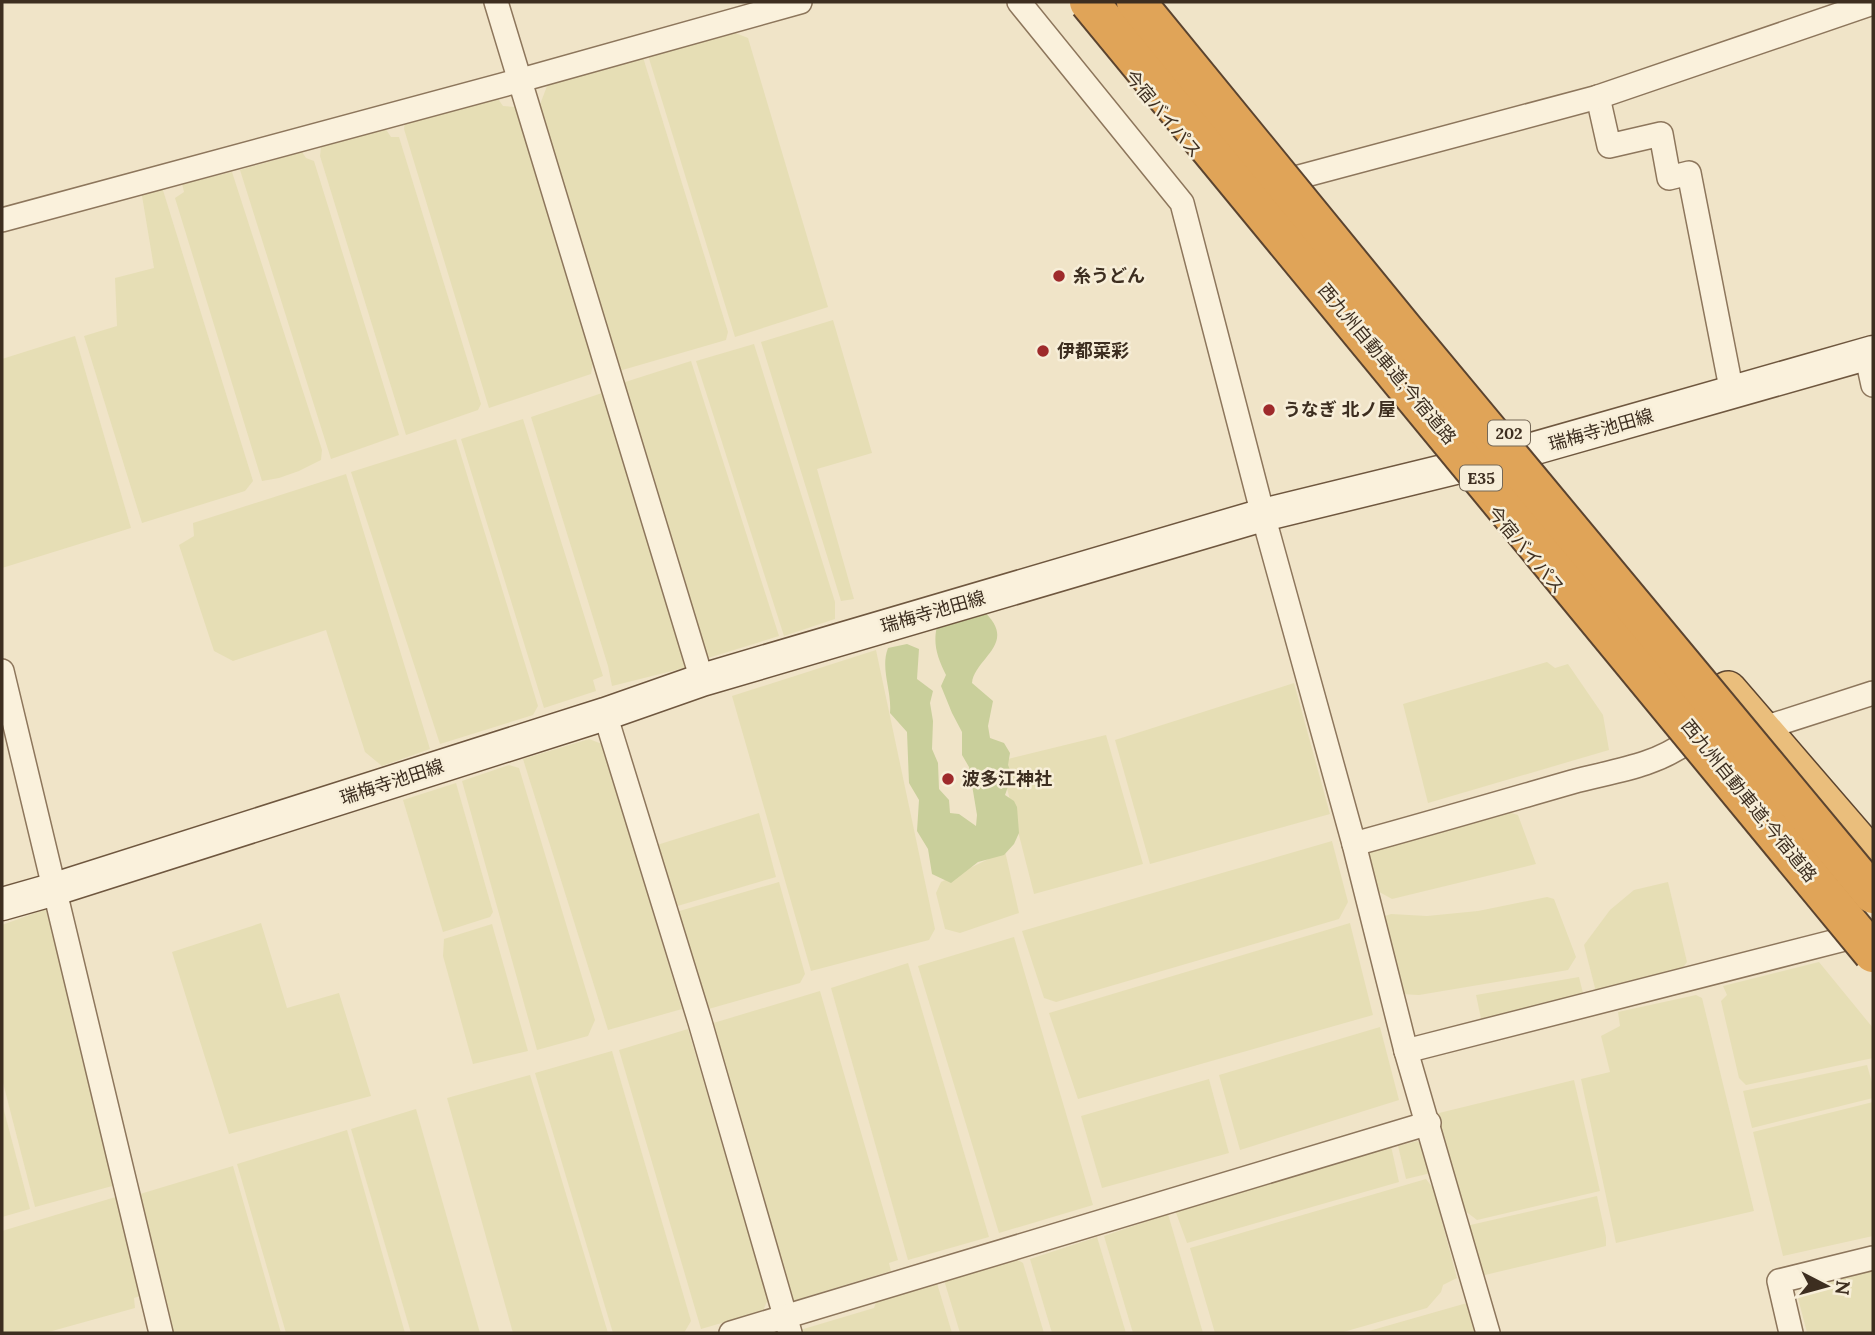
<svg xmlns="http://www.w3.org/2000/svg" width="1875" height="1335" viewBox="0 0 1875 1335" font-family="Lora,'Noto Sans JP',serif">
<style>
.farmland{fill:#e6deb5}
.green{fill:#c9cf9b}
.lines{fill:none;stroke-linecap:round;stroke-linejoin:round}
.minor-casing{stroke:#8d765c;stroke-width:26}
.secondary-casing{stroke:#6f573f;stroke-width:35}
.trunk-casing{stroke:#5b4430;stroke-width:40}
.minor{stroke:#faf1dc;stroke-width:23}
.secondary{stroke:#faf1dc;stroke-width:32}
.trunk{stroke:#eabe7c;stroke-width:37}
.motorway-bridge-casing{stroke:#5b4430;stroke-width:42;stroke-linecap:butt}
.motorway-bridge{stroke:#e0a458;stroke-width:38}
.poi-dot{fill:#9e2a2b;stroke:#f7eed8;stroke-width:2.5}
.labels{text-anchor:middle;stroke-width:5;stroke-linejoin:round;paint-order:stroke}
.shield{fill:#f7eed8;stroke:#756857;stroke-width:2}
.shield-label{font-size:16px;font-weight:bold;fill:#3d2e20}
.street-label{font-size:18px;fill:#3d2e20;stroke:#f7eed8}
.poi-label{font-size:18px;font-weight:bold;fill:#3d2e20;stroke:#f7eed8;text-anchor:start}
</style>
<rect width="100%" height="100%" fill="#f0e4c8"/>
<g class="farmland">
<path d="M728,30L748,38L828,307L735,337L647,52Z"/>
<path d="M642,54L728,332L726,340L619,371L539,107L549,81Z"/>
<path d="M494,93L503,106L516,107L594,357L591,374L489,408L404,129L405,119Z"/>
<path d="M385,128L391,137H399L481,404L478,410L406,435L320,156L321,147Z"/>
<path d="M302,152L306,158L314,161L399,435L331,459L240,170Z"/>
<path d="M232,172L322,450L321,460L299,471L279,478L262,481L175,198L184,192L182,184Z"/>
<path d="M162,187L253,481L245,491L142,523L84,336L117,326L115,278L154,268L141,190Z"/>
<path d="M833,320L872,453L817,469L854,599L841,601L761,342Z"/>
<path d="M75,336L131,528L2,568V359Z"/>
<path d="M754,344L835,602V619L784,636L696,361Z"/>
<path d="M691,361L779,636L708,658L622,383Z"/>
<path d="M605,392L688,659L684,668L612,686L608,666L531,417Z"/>
<path d="M523,419L603,676L593,680L596,691L544,708L461,439Z"/>
<path d="M456,439L538,706L533,715L440,744L351,472Z"/>
<path d="M346,474L430,749L382,766L365,752L326,630L233,661L214,651L179,545L194,536L193,523Z"/>
<path d="M876,650L935,929L929,940L811,971L732,696Z"/>
<path d="M1547,662L1555,668L1568,664L1603,715L1609,750L1428,803L1403,704Z"/>
<path d="M1294,683L1330,814L1150,864L1115,740Z"/>
<path d="M1106,735L1143,864L1034,894L1000,761Z"/>
<path d="M589,739L602,744L682,1009L608,1030L523,759Z"/>
<path d="M509,765L519,768L595,1020L588,1036L537,1050L462,781Z"/>
<path d="M456,783L493,912L490,917L443,932L403,800Z"/>
<path d="M1506,806L1511,813L1518,815L1536,864L1392,899L1374,889L1361,849Z"/>
<path d="M759,813L776,877L674,907L657,845Z"/>
<path d="M1332,841L1348,902L1339,919L1056,1002L1044,998L1022,931Z"/>
<path d="M1005,851L1019,913L960,933L945,929L936,893L941,882Z"/>
<path d="M779,882L805,974L800,983L705,1010L676,912Z"/>
<path d="M1668,882L1687,962L1676,976L1597,996L1584,945L1610,910L1634,890Z"/>
<path d="M1547,897L1554,899L1576,957L1568,970L1419,995L1400,994L1379,918L1391,914L1427,916L1478,911Z"/>
<path d="M46,909L116,1185L35,1207L2,1079V925Z"/>
<path d="M261,923L287,1008L339,993L371,1096L229,1134L172,952Z"/>
<path d="M1350,923L1373,1015L1078,1099L1049,1013Z"/>
<path d="M492,924L528,1051L473,1064L443,956L444,939Z"/>
<path d="M1014,937L1093,1205L999,1233L918,966Z"/>
<path d="M1819,962L1873,1028V1058L1746,1085L1739,1078L1721,1001L1727,995L1723,986Z"/>
<path d="M908,963L989,1237L908,1260L831,988Z"/>
<path d="M1579,977L1585,1001L1483,1028L1476,995Z"/>
<path d="M820,991L898,1260L889,1263L891,1271L789,1302L710,1024Z"/>
<path d="M1696,995L1702,998L1754,1211L1616,1243L1581,1079L1610,1072L1601,1036L1620,1026L1618,1012Z"/>
<path d="M1380,1027L1399,1100L1240,1150L1219,1075Z"/>
<path d="M688,1029L768,1299L763,1311L701,1329L619,1050Z"/>
<path d="M612,1051L691,1321L684,1333H613L535,1073Z"/>
<path d="M1867,1065L1873,1086V1098L1752,1128L1743,1091Z"/>
<path d="M530,1075L608,1333H513L447,1098Z"/>
<path d="M1209,1079L1229,1153L1102,1188L1081,1116Z"/>
<path d="M1574,1080L1600,1191L1477,1220L1460,1207L1435,1114Z"/>
<path d="M1873,1102V1236L1783,1256L1753,1132Z"/>
<path d="M2,1103L30,1209L2,1217Z"/>
<path d="M416,1109L480,1333H411L351,1129Z"/>
<path d="M347,1130L405,1333H286L237,1164Z"/>
<path d="M1417,1141L1423,1144L1431,1173L1406,1179L1398,1146Z"/>
<path d="M1391,1146L1399,1182L1187,1243L1175,1210Z"/>
<path d="M233,1166L281,1333H173L140,1194Z"/>
<path d="M1426,1179L1433,1188L1457,1278L1443,1285L1441,1292L1427,1308L1340,1333H1215L1190,1248Z"/>
<path d="M119,1196L143,1295L134,1298L135,1308L45,1333H2V1231Z"/>
<path d="M1597,1196L1606,1237V1246L1485,1275L1479,1270L1466,1226Z"/>
<path d="M1168,1214L1203,1333H1133L1104,1236Z"/>
<path d="M1097,1237L1126,1333H1052L1030,1259Z"/>
<path d="M1015,1258L1023,1263L1044,1333H960L944,1280Z"/>
<path d="M1873,1270V1333H1807L1798,1298L1802,1287Z"/>
<path d="M936,1280L952,1333H801L800,1330L874,1308L876,1302Z"/>
<path d="M1467,1303L1477,1333H1362Z"/>
</g>
<path class="green" d="M981,609C1021,643 975,657 972,683L993,701L988,726L990,738L1004,743L1010,753L1008,765L1012,775L1005,795L1014,801L1017,807L1019,833L1014,844L1004,855L978,862L951,883L932,874L928,849L917,831L919,800L909,783L907,732L890,713C892,690 880,669 888,648L907,644L919,649L917,679L933,691L930,703L933,721L932,749L938,763L939,789L949,800L950,813L959,814L976,826L977,815L969,767L962,755V732L952,713L941,686L946,675C937,657 932,642 938,623Z"/>
<g class="lines">
<defs>
<g id="minor">
<path d="M496,2L702,680"/>
<path d="M1019,2L1182,203L1263,515L1354,844L1406,1051L1488,1333"/>
<path d="M1598,97L1609,146L1661,134L1669,178L1689,173L1732,393"/>
<path d="M1295,178L1598,97L1873,3"/>
<path d="M2,220L521,80L800,2"/>
<path d="M1866,353L1873,385"/>
<path d="M2,671L161,1333"/>
<path d="M605,714L700,1022L790,1333"/>
<path d="M1761,729L1873,693"/>
<path d="M1354,844C1427,824 1499,803 1572,782C1612,771 1653,767 1687,742"/>
<path d="M1406,1051L1868,933"/>
<path d="M731,1333L1429,1123"/>
<path d="M1791,1333L1779,1281L1873,1258"/>
</g>
<path id="secondary" d="M2,904L55,889L605,714L702,680L1263,515L1525,451L1873,352"/>
<path id="trunk" d="M1728,690L1873,858"/>
</defs>
<use href="#minor" class="minor-casing"/>
<use href="#secondary" class="secondary-casing"/>
<use href="#trunk" class="trunk-casing"/>
<use href="#minor" class="minor"/>
<use href="#secondary" class="secondary"/>
<use href="#trunk" class="trunk"/>
<defs>
<g id="motorway-bridge">
<path d="M1089,2L1873,953"/>
<path d="M1136,2L1405,331L1873,894"/>
</g>
</defs>
<use href="#motorway-bridge" class="motorway-bridge-casing"/>
<use href="#motorway-bridge" class="motorway-bridge"/>
</g>
<g class="poi-dot">
<circle cx="1059" cy="276" r="7"/>
<circle cx="1043" cy="351" r="7"/>
<circle cx="1269" cy="410" r="7"/>
<circle cx="948" cy="779" r="7"/>
</g>
<g class="labels">
<g class="shield">
<rect x="1488" y="420.5" width="42" height="25" rx="5"/>
<rect x="1460" y="465.5" width="42" height="25" rx="5"/>
</g>
<g class="shield-label">
<text x="1509" y="439">202</text>
<text x="1481" y="484">E35</text>
</g>
<g class="street-label">
<text transform="translate(1163 114) rotate(50)" y="6">今宿バイパス</text>
<text transform="translate(1387 364) rotate(50)" y="6">西九州自動車道;今宿道路</text>
<text transform="translate(1601 430) rotate(-16)" y="6">瑞梅寺池田線</text>
<text transform="translate(1526 550) rotate(50)" y="6">今宿バイパス</text>
<text transform="translate(933 612) rotate(-16)" y="6">瑞梅寺池田線</text>
<text transform="translate(392 782) rotate(-18)" y="6">瑞梅寺池田線</text>
<text transform="translate(1749 801) rotate(51)" y="6">西九州自動車道;今宿道路</text>
</g>
<g class="poi-label">
<text x="1073" y="282">糸うどん</text>
<text x="1057" y="357">伊都菜彩</text>
<text x="1283" y="416">うなぎ 北ノ屋</text>
<text x="962" y="785">波多江神社</text>
</g>
</g>
<rect width="1875" height="1335" fill="none" stroke="#3d2e20" stroke-width="7"/>
<g transform="translate(1826 1286) rotate(96)" stroke="#f7eed8" stroke-width="5" paint-order="stroke">
<path d="M0-5L12 26L0 18L-12 26Z" fill="#3d2e20"/>
<text y="-10" font-size="19" font-weight="bold" text-anchor="middle" fill="#3d2e20">N</text>
</g>
</svg>
